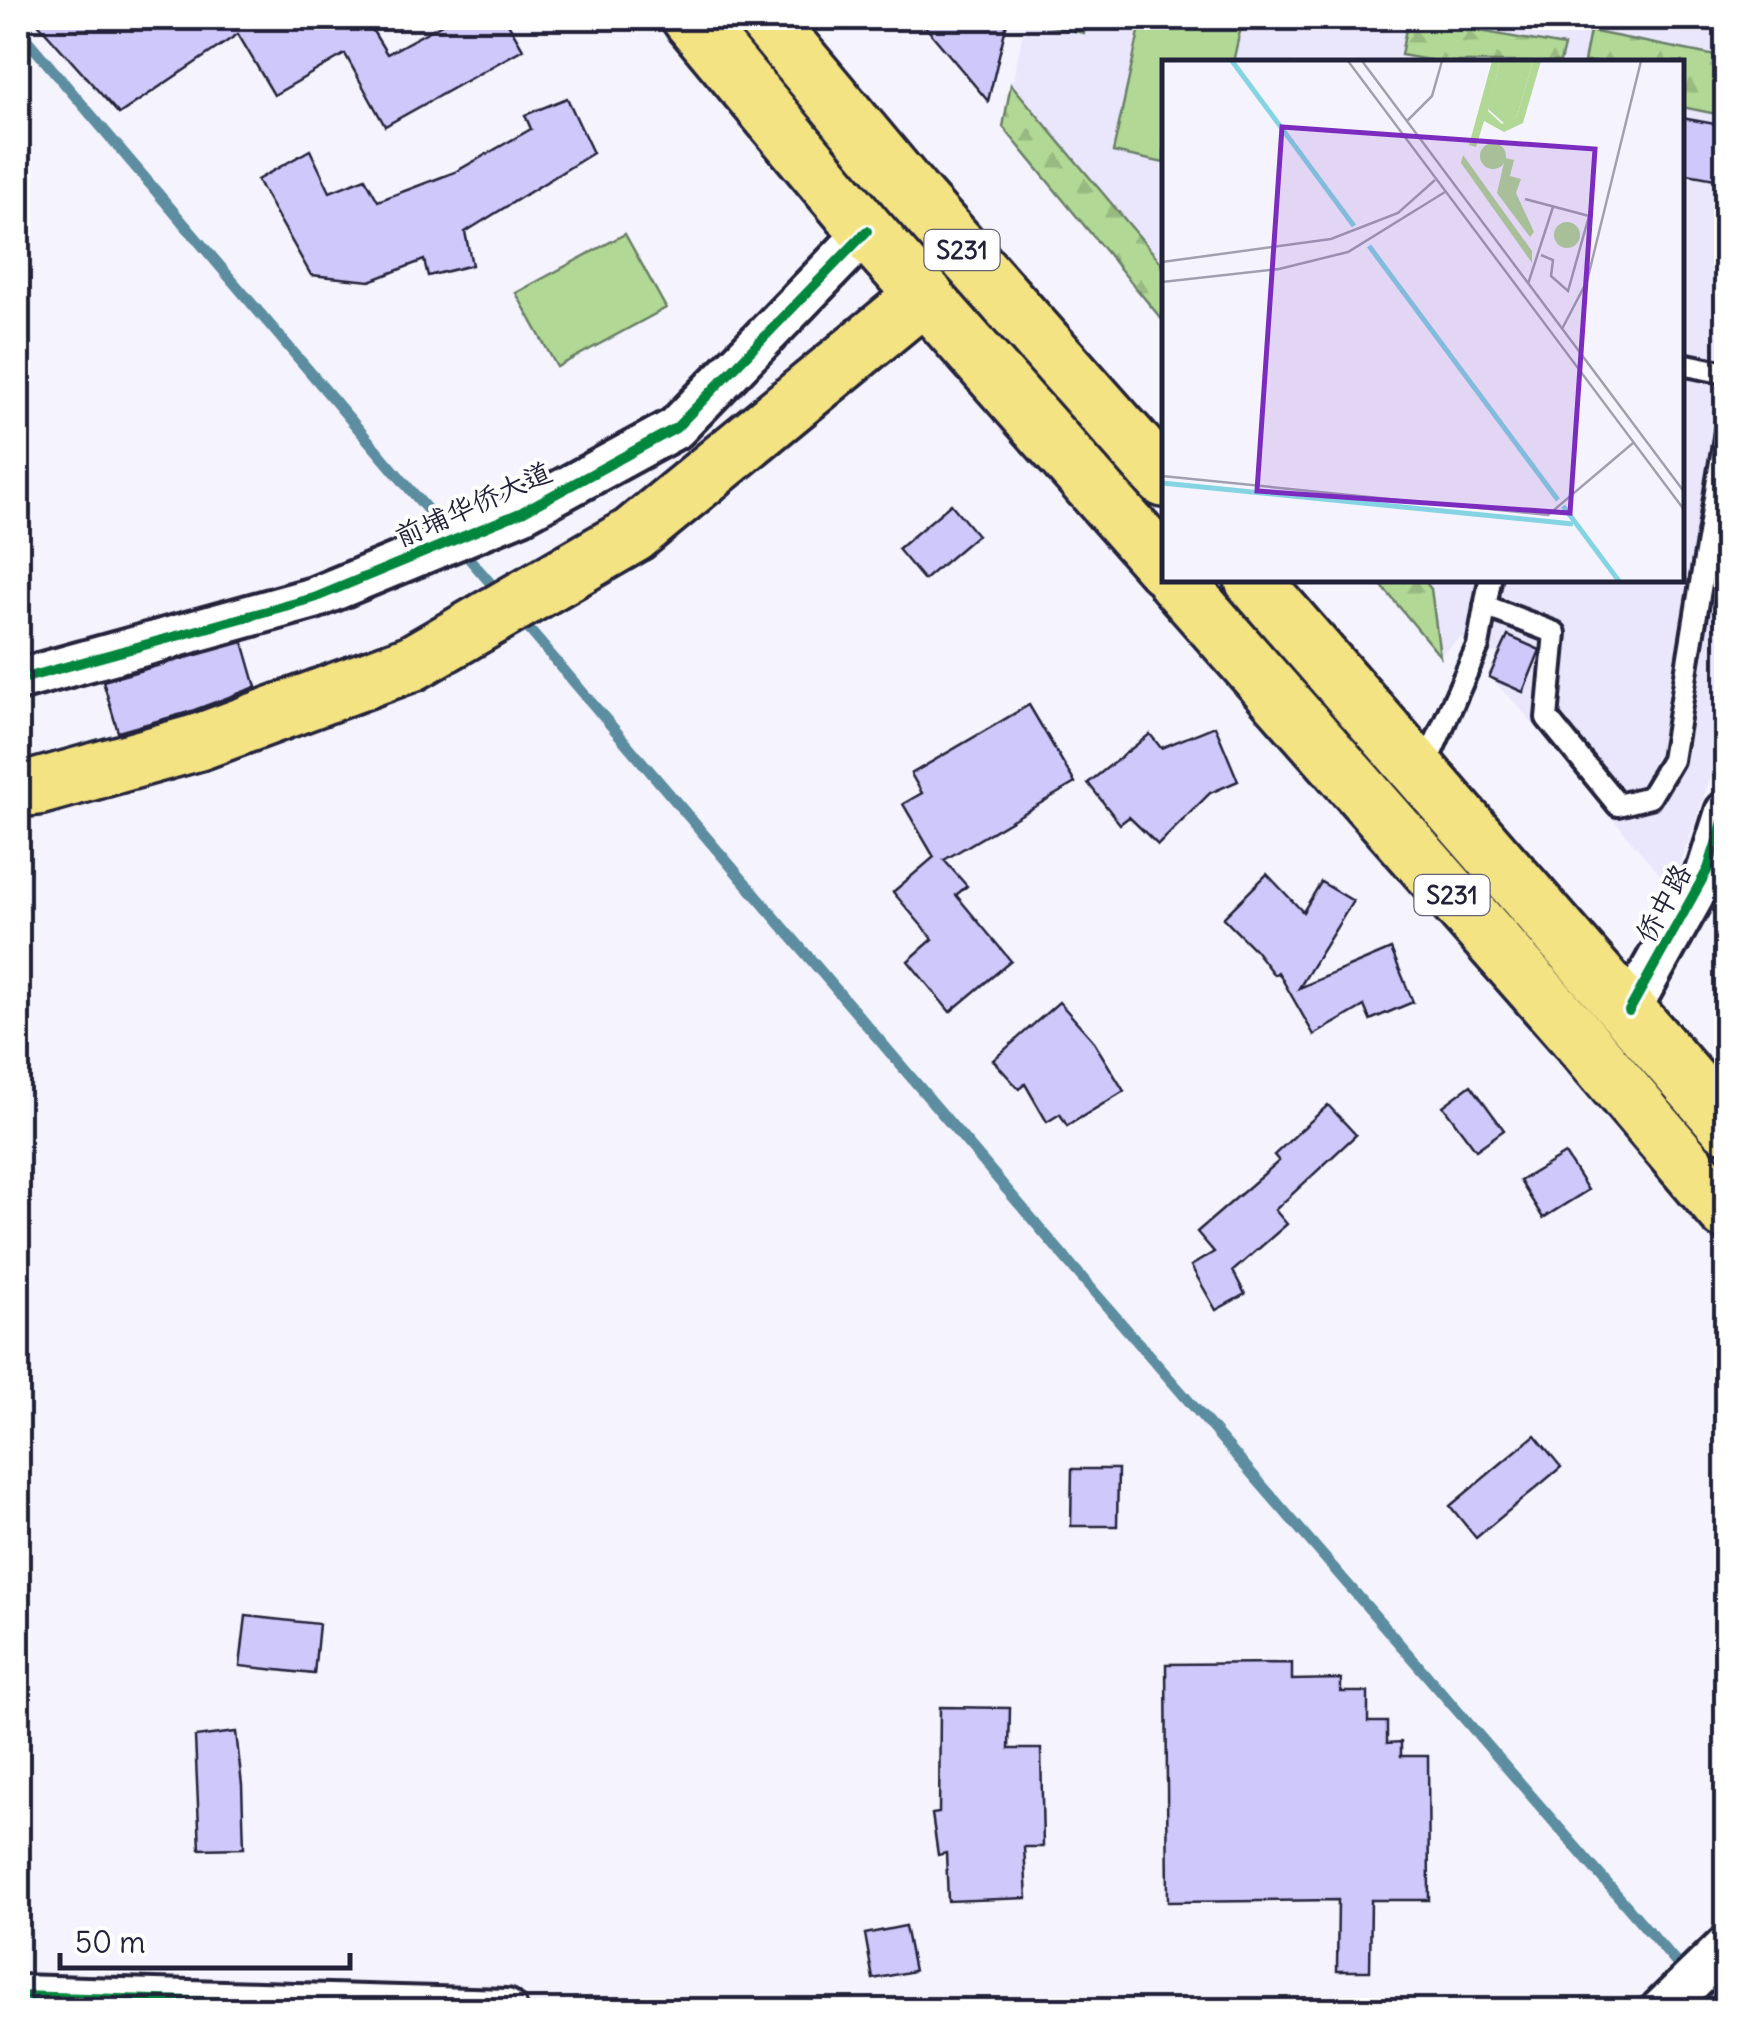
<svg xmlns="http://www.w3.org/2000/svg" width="1744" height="2028" viewBox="0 0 1744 2028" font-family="Delius,'LXGW WenKai TC',sans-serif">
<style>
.built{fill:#eae7fd}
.forest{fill:url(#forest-firs);stroke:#6a7e68;stroke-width:2.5}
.garden{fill:#b1d995;stroke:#6a7e68;stroke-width:2.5}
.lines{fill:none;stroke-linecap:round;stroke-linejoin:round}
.stream{stroke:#5d8da0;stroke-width:11}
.building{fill:#cfc9fb;stroke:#22223b;stroke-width:2.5}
.lane-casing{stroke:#22223b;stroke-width:28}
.street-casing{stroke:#22223b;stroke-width:48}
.primary-casing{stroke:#22223b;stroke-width:62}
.highway-casing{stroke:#22223b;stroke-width:62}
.lane{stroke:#fff;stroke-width:20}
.street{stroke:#fff;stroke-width:40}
.primary{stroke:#f4e382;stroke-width:55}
.highway{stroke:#f4e382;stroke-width:55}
.cycleway-casing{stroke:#fff;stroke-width:16}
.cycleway{stroke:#00873e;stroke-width:10}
.labels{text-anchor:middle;stroke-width:8;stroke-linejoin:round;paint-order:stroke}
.shield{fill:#fff;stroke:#646476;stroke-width:2.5}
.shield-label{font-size:25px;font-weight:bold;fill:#22223b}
.street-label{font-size:28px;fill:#22223b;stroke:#fff}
.inset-river{fill:none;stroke:#85d4e3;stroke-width:5}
.inset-road{fill:none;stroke:#a1a0b0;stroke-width:2.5}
.view{fill:#7b2cbf;fill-opacity:0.15;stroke:#7b2cbf;stroke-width:5}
.inset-edge{fill:none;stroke:#22223b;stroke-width:5}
</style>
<defs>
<pattern id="forest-firs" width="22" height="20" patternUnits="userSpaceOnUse" patternTransform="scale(2.5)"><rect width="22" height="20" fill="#b1d995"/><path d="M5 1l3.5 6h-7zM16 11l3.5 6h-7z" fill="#98ba81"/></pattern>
</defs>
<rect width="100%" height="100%" fill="#f5f4fe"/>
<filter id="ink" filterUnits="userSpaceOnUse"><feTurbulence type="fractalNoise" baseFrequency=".01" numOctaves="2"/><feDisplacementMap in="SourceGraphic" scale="20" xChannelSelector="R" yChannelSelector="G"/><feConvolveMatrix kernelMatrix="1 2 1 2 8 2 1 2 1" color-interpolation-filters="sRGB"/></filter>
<g filter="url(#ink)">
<path class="built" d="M1026,18H1726V712L1719,752L1676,878L1660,875L1518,706L1489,677L1499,655L1460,638L1440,656L1377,580H1682V62H1164V322L1003,127Z"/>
<g class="forest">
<path d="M1408,18L1564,46L1560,62H1440L1401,55Z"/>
<path d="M1590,31L1726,58V116L1682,107V62H1584Z"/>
<path d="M1011,84L1164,266V322L1003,127Z"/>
<path d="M1377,580H1424L1431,589L1440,656Z"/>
</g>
<g class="garden">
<path d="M1042,18H1087L1084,33L1041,24Z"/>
<path d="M1142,18H1243L1233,62H1164V163L1113,152Z"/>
<path d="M625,234L666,308L557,367L516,293Z"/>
</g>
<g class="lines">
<g class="stream">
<path d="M18,29L448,534"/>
<path d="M460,548L493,586"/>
<path d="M527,627L1096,1294L1717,2010"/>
</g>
</g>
<g class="building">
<path d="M33,18H365L387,54L453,18H505L523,49L385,126L345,54L274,95L238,34L119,114Z"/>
<path d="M918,18H1008L988,101Z"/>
<path d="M567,98L593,153L465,232L472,265L428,276L424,260L370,281L311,275L257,180L310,150L330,192L365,178L378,201L455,172L531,129L525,115Z"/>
<path d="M1682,118L1726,126V181L1682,173Z"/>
<path d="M951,504L977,535L924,580L898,549Z"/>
<path d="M1508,636L1540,650L1523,692L1489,677Z"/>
<path d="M243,642L256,687L189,712L118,732L103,681Z"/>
<path d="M1029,705L1075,783L944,860L967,886L956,895L1011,961L950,1012L908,961L933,939L893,892L934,857L903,804L922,793L911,774Z"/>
<path d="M1215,726L1238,781L1210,793L1158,845L1129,817L1120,824L1088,783L1150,734L1161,748Z"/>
<path d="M1267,874L1303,912L1321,882L1353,901L1299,988L1391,949L1413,1002L1370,1020L1364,1006L1314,1035L1278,972L1274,975L1255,950L1223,918Z"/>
<path d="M1059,1002L1092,1039L1124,1091L1067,1126L1060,1114L1047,1122L1025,1084L1019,1089L993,1060Z"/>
<path d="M1471,1085L1504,1130L1476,1150L1443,1106Z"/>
<path d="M1328,1105L1356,1135L1275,1210L1287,1224L1233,1271L1245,1294L1216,1310L1191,1266L1214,1252L1197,1232L1279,1161L1274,1155Z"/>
<path d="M1565,1154L1588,1190L1543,1218L1520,1181Z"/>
<path d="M1535,1435L1561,1467L1476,1538L1450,1506Z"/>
<path d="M1072,1469H1118L1117,1526H1071Z"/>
<path d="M246,1616L319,1624L314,1674L240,1666Z"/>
<path d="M1292,1663V1680L1341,1679V1692H1368V1722H1387V1743L1401,1742V1756H1428L1429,1900H1371L1370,1971H1337L1338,1900L1168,1902L1166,1664Z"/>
<path d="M940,1707L1010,1708L1009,1749H1041L1043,1847H1024L1027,1898L948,1901L946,1853L938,1855L932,1814L939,1813Z"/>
<path d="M236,1732L242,1785L244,1848L200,1849L195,1737Z"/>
<path d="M905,1926L914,1971L873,1979L865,1934Z"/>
</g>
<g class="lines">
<defs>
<g id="lane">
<path d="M1682,364L1726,373"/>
<path d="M1485,606L1555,633L1547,718L1618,805L1650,797L1672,760L1726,431"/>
<path d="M1423,771L1478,646L1490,580"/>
</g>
<g id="street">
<path d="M18,680L314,598L522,512L676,428L867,231"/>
<path d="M1629,1011L1708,869L1726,812"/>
<path d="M18,1996L506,2010"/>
<path d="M1661,2010L1726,1947"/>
</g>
<g id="primary">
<path d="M690,18L867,231L1164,567"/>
<path d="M765,18L912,194L1164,479"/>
<path d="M1175,580L1574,1033L1726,1212"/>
<path d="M1253,580L1726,1124"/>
</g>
<path id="highway" d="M18,789L38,787L199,742L412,663L633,535L925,295"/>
</defs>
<use href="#lane" class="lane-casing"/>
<use href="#street" class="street-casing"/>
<use href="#primary" class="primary-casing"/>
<use href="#highway" class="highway-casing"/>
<use href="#lane" class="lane"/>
<use href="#street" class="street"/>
<use href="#primary" class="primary"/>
<use href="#highway" class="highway"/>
<defs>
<g id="cycleway">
<path d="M18,680L314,598L522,512L676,428L867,231"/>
<path d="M1629,1011L1708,869L1726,812"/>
<path d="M18,1996L506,2010"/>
</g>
</defs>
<use href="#cycleway" class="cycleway-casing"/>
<use href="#cycleway" class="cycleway"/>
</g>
</g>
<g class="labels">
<g class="shield">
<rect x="924.5" y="230" width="75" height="40" rx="8"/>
<rect x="1414.5" y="875" width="75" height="40" rx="8"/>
</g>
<g class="shield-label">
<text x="962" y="259">S231</text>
<text x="1452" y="904">S231</text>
</g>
<g class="street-label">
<text transform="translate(473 504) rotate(-24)" y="10">前埔华侨大道</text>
<text transform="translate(1663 903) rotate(-61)" y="10">侨中路</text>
</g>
</g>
<g transform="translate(1162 60)">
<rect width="522" height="522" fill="#f5f4fe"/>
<path d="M338,1H371L355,56L343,64L326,49Z" fill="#b1d995"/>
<path d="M301,95L370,191V203L299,103ZM343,98L352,100L348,116L359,119L354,133L372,172L368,177L335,133Z" fill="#b1d995"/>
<path d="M330,1H338L326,51L340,64L355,56L371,1H379L361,63L342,72L322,61L314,87L307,85ZM318 96a13 13 0 1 1 26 0a13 13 0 1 1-26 0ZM392 175a13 13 0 1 1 26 0a13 13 0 1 1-26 0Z" fill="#b1d995"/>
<path class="inset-river" d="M70,1L192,166M207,186L396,440M0,423L411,464M401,446L457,521"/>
<path class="inset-road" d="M186,1L523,451M200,1L523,433M244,62L270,36L280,1M363,139L427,156L406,231L389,216L391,200L379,195M0,202L169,179L236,153L273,120M0,222L117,209L186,192L283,132M366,224L391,147M400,269L425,221L479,1M0,416L386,455L471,383"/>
<path class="view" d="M120,67L433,89L408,453L95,431Z"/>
<rect width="522" height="522" class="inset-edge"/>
</g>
<rect width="1744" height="2028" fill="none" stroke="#fff" stroke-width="60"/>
<rect x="30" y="30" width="1684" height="1968" fill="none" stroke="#22223b" stroke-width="4" filter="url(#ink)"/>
<path d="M60 1953v15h290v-15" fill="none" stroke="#22223b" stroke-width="5"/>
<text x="75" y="1953" font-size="30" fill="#22223b" stroke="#ffffff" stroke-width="8" paint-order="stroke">50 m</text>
</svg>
